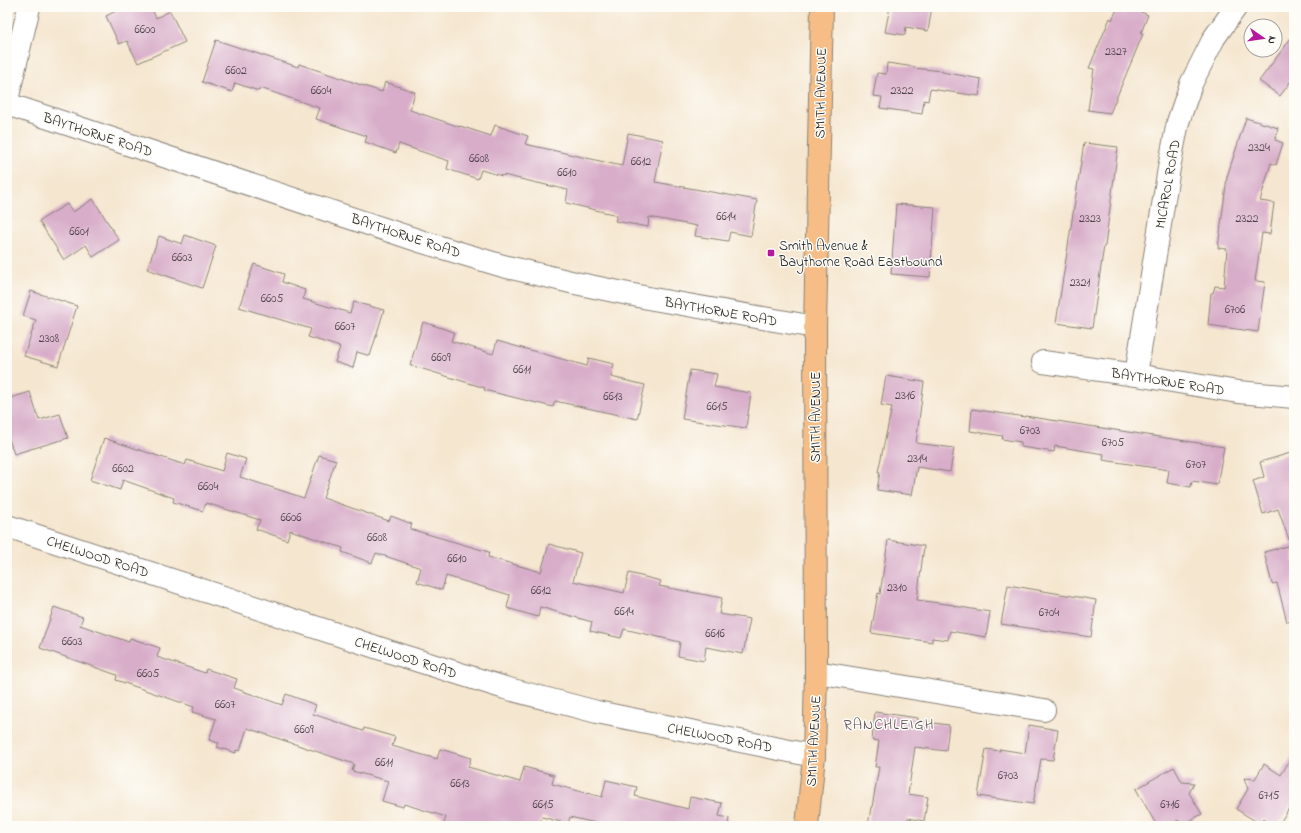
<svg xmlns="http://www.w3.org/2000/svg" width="1301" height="833" viewBox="0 0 1301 833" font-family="'Indie Flower',sans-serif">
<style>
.building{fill:#d8adc9}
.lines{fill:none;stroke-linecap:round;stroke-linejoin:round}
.minor-casing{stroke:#888176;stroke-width:24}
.major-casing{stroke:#888176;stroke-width:24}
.minor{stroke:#fff;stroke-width:22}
.major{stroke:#f6be86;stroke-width:22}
.poi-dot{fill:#b5179e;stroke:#fdfcf7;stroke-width:1.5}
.labels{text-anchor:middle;stroke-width:3;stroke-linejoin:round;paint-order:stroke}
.number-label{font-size:12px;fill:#4b4047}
.street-label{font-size:14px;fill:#1c1c1c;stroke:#fdfcf7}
.poi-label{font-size:14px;fill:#1c1c1c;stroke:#fdfcf7;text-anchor:start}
.neighbourhood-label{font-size:15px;letter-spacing:1px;fill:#5e4f59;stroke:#fdfcf7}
</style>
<rect width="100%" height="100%" fill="#fdfcf7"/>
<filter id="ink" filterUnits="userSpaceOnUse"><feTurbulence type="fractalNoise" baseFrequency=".025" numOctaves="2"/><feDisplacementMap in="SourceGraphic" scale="8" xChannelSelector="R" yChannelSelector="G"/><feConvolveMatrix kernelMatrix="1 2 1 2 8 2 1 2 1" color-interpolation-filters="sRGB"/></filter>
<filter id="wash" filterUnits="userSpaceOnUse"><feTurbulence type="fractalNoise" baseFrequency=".012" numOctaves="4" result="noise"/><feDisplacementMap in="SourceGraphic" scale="16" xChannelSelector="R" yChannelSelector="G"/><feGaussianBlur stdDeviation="0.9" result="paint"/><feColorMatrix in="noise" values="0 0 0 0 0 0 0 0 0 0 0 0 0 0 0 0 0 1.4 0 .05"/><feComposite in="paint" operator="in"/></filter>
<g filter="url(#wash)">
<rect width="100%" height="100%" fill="#f5e6cf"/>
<g id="blocks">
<g class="building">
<path d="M124,7H151L156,18L170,11L185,42L138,63L127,41L119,44L106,16Z"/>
<path d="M890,7H932L928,31L906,27L905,35L885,32Z"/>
<path d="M1118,7H1130L1148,15L1141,33L1143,34L1110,113L1088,110L1094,69L1089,68L1110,18L1112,20Z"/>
<path d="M1294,34V77L1280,96L1259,81Z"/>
<path d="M216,40L298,67L299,64L382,92L385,82L415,92L410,110L460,127V126L491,136L495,125L528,136L525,144L622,166L628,133L663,140L655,182L757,200L751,236L730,232L728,241L695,236L697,226L649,217L648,227L615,221L617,215L566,203L568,190L503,175L502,176L481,170L478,179L447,169L449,161L399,144L396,153L365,142L367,136L316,119L320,108L260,88L259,91L235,83L232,92L202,82Z"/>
<path d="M887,63L915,67L914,68L942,71V72L981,79L979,96L930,89L928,101L924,100L922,114L880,108L882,97L873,96L877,73L886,74Z"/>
<path d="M1246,118L1278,128L1275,140L1283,143L1276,165L1271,163L1260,201L1274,203L1270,234L1262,233L1255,281L1265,282L1258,332L1208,325L1211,293H1213L1215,286L1224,287L1227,249L1218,248L1227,177Z"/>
<path d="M1084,143L1118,147L1105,246H1104L1092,328L1056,323Z"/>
<path d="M93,199L119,240L93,257L86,245L64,260L39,221L67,204L73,212Z"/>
<path d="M896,204L935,207L930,277L891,274Z"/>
<path d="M185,235L216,246L202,288L147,269L159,236L182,244Z"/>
<path d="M254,264L284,274L282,282L305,290L303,299L350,313L354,302L384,310L370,356L357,352L353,368L335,362L340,347L308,337L311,329L239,307Z"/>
<path d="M31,291L77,306L58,366L24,356L36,320L23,316Z"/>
<path d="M423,322L454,332L451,341L493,354L497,341L587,366L589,358L614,364L611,377L645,385L637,419L555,401L553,407L484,390L485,388L410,365Z"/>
<path d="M690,370L717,374L714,387L751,393L746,428L682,419Z"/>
<path d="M886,376L924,382L916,443L954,448L950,472L917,467L912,495L877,490L880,472H878L892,407L881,405Z"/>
<path d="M30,392L39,420L60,414L68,438L14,454L7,433V399Z"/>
<path d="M972,409L1025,417V416L1224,447L1217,485L1192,481L1191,487L1167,483L1169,470L1103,460L1104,454L1055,446L1054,452L1021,447V442L1002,439L1003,436L970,431Z"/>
<path d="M104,438L185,465L187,460L222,471L227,453L246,459L240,477L304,498L319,455L336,460L323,498L389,521L391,516L412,524L410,529L489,552L488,557L541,572L549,544L581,553L573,581L624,593L629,573L661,581L659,586L722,598L719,614L750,619L743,654L706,647L704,661L678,656L680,642L624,629L621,638L590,631L592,622L540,607L538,617L507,608L510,595L446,576L442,590L417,582L421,568L376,553L372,563L342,552L343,548L290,530L287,540L256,529L260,520L206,503L203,511L173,502L174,498L123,480L120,490L90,480Z"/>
<path d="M1294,452V621L1287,622L1277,583L1272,584L1264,552L1291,545L1278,509L1263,514L1253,481L1264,477L1260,462Z"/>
<path d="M888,540L924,546L917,600L954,605V606L990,612L986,637L950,631L948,640L932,638V642L871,633L878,593L880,594Z"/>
<path d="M1008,585L1096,600L1091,637L1001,624Z"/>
<path d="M54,607L83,617L80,625L129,642L130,638L160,648L157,657L205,673L206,669L237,679L234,688L282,705L286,694L316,705L313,714L363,731L364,728L395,737L392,746L437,759L440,749L471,758L468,767L520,782L524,767L554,775L552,784L602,797L606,780L637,787L635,796L688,809L690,797L722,803L719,816L729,818L728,826H609L570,817L568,824L542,817L539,826H443L446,817L404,804L403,807L382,801L388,781L352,771L354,764L247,728L240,751L236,750V753L217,747L219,743L209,740L216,719L192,712L194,707L116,680L117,675L40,648Z"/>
<path d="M875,712L918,718V721L949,725L946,751L915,747L908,794L928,797L924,821L908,818L906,826H868L871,807H872L879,767H875L879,741L872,740Z"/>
<path d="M1029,725L1058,730L1053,760L1041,759L1033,804L978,796L986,749L1000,751L999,749L1025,753Z"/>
<path d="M1294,753V800L1278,826H1276L1263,819L1260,824L1236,809L1248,789L1244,778L1255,779L1264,764L1281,775Z"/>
<path d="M1174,767L1182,782L1194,783L1189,793L1202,814L1182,825L1178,820L1168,826H1157L1136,789Z"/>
</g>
</g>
</g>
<g filter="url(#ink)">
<use href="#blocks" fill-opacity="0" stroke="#888176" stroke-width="1"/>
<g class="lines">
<defs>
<g id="minor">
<path d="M7,100L29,7"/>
<path d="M7,104L423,242L503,266L575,283L653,299L815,327"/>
<path d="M1043,362L1136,375L1238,392L1294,397"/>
<path d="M1136,375L1169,168L1178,122L1191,84L1214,38L1236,7"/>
<path d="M7,526L400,655L505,688L597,712L814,756"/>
<path d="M816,672L1044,710"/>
</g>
<path id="major" d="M807,826L814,756L816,672L815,327L822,7"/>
</defs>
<use href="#minor" class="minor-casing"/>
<use href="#major" class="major-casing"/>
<use href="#minor" class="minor"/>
<use href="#major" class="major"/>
</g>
</g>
<rect class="poi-dot" x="767" y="249" width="8" height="8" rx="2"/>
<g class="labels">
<g class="number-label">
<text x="145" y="33">6600</text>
<text x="1116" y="55">2327</text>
<text x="236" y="74">6602</text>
<text x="321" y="94">6604</text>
<text x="902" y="94">2322</text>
<text x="1259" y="151">2324</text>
<text x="479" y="162">6608</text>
<text x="641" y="165">6612</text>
<text x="567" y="176">6610</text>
<text x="726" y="220">6614</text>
<text x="1090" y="222">2323</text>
<text x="1247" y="222">2322</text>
<text x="79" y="235">6601</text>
<text x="182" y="261">6603</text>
<text x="1080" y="286">2321</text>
<text x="272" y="302">6605</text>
<text x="1235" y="313">6706</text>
<text x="345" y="330">6607</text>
<text x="49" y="342">2308</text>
<text x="441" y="361">6609</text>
<text x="522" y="373">6611</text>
<text x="905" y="399">2316</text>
<text x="613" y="400">6613</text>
<text x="717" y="410">6615</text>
<text x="1030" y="434">6703</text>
<text x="1113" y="446">6705</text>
<text x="917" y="462">2314</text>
<text x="1196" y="468">6707</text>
<text x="123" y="472">6602</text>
<text x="208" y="490">6604</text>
<text x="291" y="521">6606</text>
<text x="377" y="541">6608</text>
<text x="457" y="562">6610</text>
<text x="897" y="591">2310</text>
<text x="541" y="594">6612</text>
<text x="624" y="615">6614</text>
<text x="1049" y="616">6704</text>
<text x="715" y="637">6616</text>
<text x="72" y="645">6603</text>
<text x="148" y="677">6605</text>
<text x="225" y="708">6607</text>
<text x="304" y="733">6609</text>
<text x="384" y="766">6611</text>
<text x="1008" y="779">6703</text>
<text x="460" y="787">6613</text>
<text x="1269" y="799">6715</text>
<text x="543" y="808">6615</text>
<text x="1170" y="808">6716</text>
</g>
<g class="street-label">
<text transform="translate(820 93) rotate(-89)" y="5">SMITH AVENUE</text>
<text transform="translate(98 134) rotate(18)" y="5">BAYTHORNE ROAD</text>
<text transform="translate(1167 184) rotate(-80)" y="5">MICAROL ROAD</text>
<text transform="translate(406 235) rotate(18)" y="5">BAYTHORNE ROAD</text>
<text transform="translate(721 311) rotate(10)" y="5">BAYTHORNE ROAD</text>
<text transform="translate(1168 381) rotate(9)" y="5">BAYTHORNE ROAD</text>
<text transform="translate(815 417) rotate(-90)" y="5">SMITH AVENUE</text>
<text transform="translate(98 556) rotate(18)" y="5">CHELWOOD ROAD</text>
<text transform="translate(406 657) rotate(18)" y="5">CHELWOOD ROAD</text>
<text transform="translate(720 737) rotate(11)" y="5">CHELWOOD ROAD</text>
<text transform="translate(813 741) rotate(-87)" y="5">SMITH AVENUE</text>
</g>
<g class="poi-label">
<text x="779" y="250">Smith Avenue &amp;<tspan x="779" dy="16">Baythorne Road Eastbound</tspan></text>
</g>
<g class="neighbourhood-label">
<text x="889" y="729">RANCHLEIGH</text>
</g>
</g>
<rect width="1301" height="833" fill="none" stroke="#fdfcf7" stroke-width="24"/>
<g transform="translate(1263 38) rotate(103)"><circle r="19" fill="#fdfcf7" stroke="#a3a29f"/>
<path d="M0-3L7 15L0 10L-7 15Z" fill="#b5179e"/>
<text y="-6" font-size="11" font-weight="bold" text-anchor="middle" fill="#1c1c1c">N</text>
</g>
</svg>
